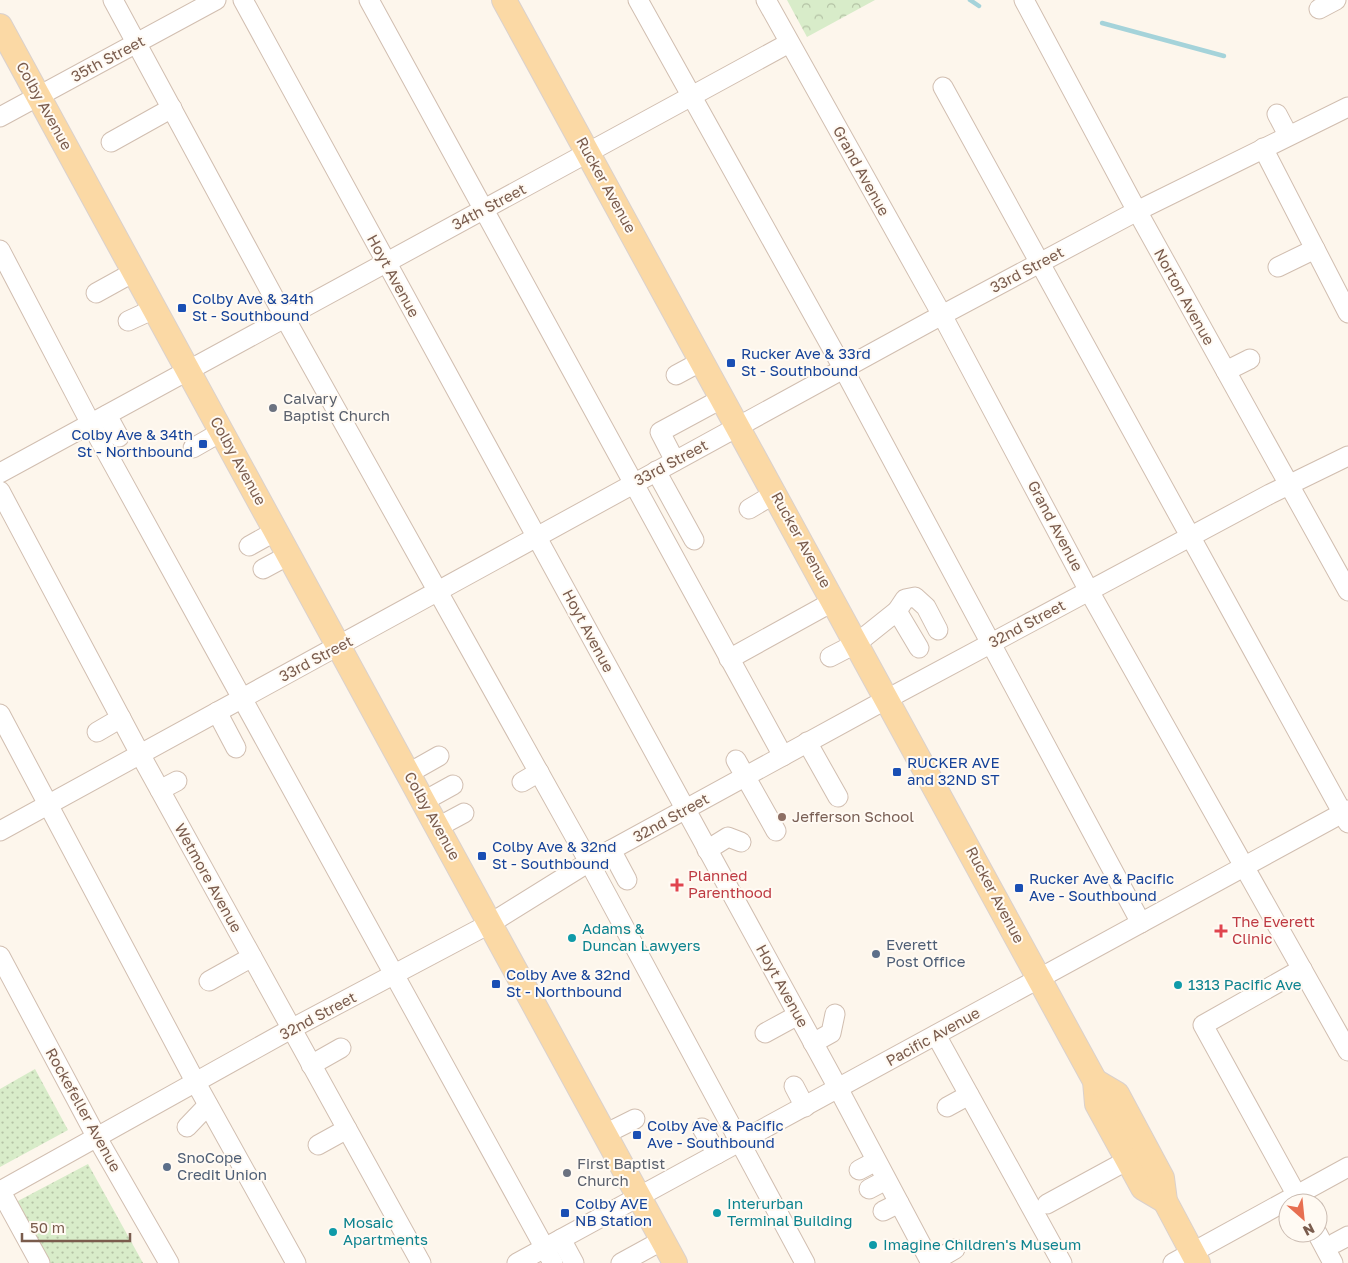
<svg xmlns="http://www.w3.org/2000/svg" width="1348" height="1263" viewBox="0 0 1348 1263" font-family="'Golos Text',sans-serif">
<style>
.grass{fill:url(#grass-dots)}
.park{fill:url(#park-crowns)}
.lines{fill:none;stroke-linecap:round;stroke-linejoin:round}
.stream{stroke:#a5d3da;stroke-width:4.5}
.minor-casing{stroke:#d1beb0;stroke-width:21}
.major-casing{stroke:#dad1cd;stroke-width:26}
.minor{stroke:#fff;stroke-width:19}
.major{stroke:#fbd9a5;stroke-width:24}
.transit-dot{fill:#1a4fb4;stroke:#fffaf3;stroke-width:2}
.worship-dot{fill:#6b7280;stroke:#fffaf3;stroke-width:2}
.education-dot{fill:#8d6e63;stroke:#fffaf3;stroke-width:2}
.health-dot{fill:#e0444e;stroke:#fffaf3;stroke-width:2}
.culture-dot{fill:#0f9aa8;stroke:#fffaf3;stroke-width:2}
.service-dot{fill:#5c6f8a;stroke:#fffaf3;stroke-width:2}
.labels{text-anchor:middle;stroke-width:4;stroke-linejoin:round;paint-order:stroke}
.street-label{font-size:15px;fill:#7a5c4d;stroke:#fffaf3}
.transit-label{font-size:15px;fill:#164399;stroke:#fffaf3;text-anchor:start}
.worship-label{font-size:15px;fill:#5b616d;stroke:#fffaf3;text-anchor:start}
.education-label{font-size:15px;fill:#785e54;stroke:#fffaf3;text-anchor:start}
.health-label{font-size:15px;fill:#be3a42;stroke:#fffaf3;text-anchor:start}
.culture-label{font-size:15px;fill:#0d838f;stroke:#fffaf3;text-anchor:start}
.service-label{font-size:15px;fill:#4e5e75;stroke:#fffaf3;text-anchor:start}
</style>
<defs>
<pattern id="grass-dots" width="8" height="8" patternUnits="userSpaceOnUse" patternTransform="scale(1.25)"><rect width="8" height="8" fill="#d8ecc9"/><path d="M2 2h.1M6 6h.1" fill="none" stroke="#b4c2a5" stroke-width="1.8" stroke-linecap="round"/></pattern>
<pattern id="park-crowns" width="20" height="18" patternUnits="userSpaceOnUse" patternTransform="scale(1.25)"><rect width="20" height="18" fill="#d8ecc9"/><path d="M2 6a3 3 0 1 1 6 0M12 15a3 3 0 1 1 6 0" fill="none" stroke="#b4c2a5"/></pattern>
</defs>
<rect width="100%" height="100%" fill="#fdf6ec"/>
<g class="grass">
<path d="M35,1069L68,1130L0,1167V1089Z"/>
<path d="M88,1164L143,1263H49L16,1202Z"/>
</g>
<path class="park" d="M787,0H875L807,37Z"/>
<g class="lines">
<g class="stream">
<path d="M970,0L979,6"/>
<path d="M1102,23L1224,56"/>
</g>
<defs>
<g id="minor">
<path d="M113,0L285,318L589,862L805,1263"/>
<path d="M243,0L838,1088L931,1263"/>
<path d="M369,0L783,756"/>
<path d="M638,0L843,368L1141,923"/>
<path d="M766,0L942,315L1089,591L1348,1051"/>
<path d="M1024,0L1131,200L1348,591"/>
<path d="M1319,9L1336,0"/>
<path d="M943,87L1348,823"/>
<path d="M1277,114L1288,135"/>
<path d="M0,117L216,0"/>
<path d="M111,142L172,108"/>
<path d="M1263,148L1348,313"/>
<path d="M0,250L91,424L553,1263"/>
<path d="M1278,267L1315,249"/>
<path d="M96,293L134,272"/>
<path d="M128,321L154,309"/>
<path d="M1226,371L1250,359"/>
<path d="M676,375L702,361"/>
<path d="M107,415L119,437"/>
<path d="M193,448L221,432"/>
<path d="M675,461L660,432L723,398"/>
<path d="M656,471L694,540"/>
<path d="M0,473L789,43"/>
<path d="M0,491L140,754L421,1263"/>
<path d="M749,509L776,493"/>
<path d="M249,546L276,531"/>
<path d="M263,569L289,555"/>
<path d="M897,611L905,599L915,597L926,607L938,630"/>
<path d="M830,657L857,643L897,611L919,648"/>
<path d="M729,659L834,601"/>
<path d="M217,712L236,748"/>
<path d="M0,714L196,1083L296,1263"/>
<path d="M97,732L121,718"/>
<path d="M807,742L838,797"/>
<path d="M736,760L776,831"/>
<path d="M409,773L439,756"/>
<path d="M522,782L539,772"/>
<path d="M160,790L177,781"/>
<path d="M424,801L453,785"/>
<path d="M438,827L464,813"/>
<path d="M0,831L929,322L1137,211L1348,107"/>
<path d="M611,850L627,880"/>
<path d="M707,850L728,837L741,842"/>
<path d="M0,956L96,1136L169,1263"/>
<path d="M209,981L252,957"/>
<path d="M765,1033L798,1015"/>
<path d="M936,1035L1062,1263"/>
<path d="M813,1043L831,1033L835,1014"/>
<path d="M311,1065L341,1048"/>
<path d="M794,1086L805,1107"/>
<path d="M947,1107L969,1095"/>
<path d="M187,1127L208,1105"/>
<path d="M702,1128L717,1154"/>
<path d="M605,1134L635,1119"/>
<path d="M318,1145L347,1129"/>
<path d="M859,1170L876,1161"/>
<path d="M869,1189L886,1180"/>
<path d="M0,1190L40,1263"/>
<path d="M0,1191L291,1029L491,923L589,862L887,699L1270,494L1348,456"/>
<path d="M1301,1203L1203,1025L1302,969"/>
<path d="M1047,1204L1128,1160"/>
<path d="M883,1211L899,1203"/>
<path d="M1317,1233L1333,1263"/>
<path d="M561,1239L574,1263"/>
<path d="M1335,1243L1348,1236"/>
<path d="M517,1263L1348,810"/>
<path d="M621,1263L663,1240"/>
<path d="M931,1263L955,1249"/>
<path d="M1173,1263L1348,1167"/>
</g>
<g id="major">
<path d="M504,0L1095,1081L1097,1104L1143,1188L1165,1201"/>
<path d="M0,26L675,1263"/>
<path d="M1095,1081L1117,1094L1162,1178L1165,1201L1198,1263"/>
</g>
</defs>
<use href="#minor" class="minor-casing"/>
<use href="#major" class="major-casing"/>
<use href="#minor" class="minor"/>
<use href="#major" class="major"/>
</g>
<g class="transit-dot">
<rect x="177" y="303" width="10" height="10" rx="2.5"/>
<rect x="726" y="358" width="10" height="10" rx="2.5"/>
<rect x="198" y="439" width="10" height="10" rx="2.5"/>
<rect x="892" y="767" width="10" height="10" rx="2.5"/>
<rect x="477" y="851" width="10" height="10" rx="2.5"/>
<rect x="1014" y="883" width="10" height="10" rx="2.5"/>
<rect x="491" y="979" width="10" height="10" rx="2.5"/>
<rect x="632" y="1130" width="10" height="10" rx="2.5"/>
<rect x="560" y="1208" width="10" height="10" rx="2.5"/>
</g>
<g class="worship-dot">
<circle cx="273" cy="408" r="5"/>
<circle cx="567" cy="1173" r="5"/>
</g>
<circle class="education-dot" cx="782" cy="817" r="5"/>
<g class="health-dot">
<path d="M674.5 877.5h5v5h5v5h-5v5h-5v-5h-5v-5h5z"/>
<path d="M1218.5 923.5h5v5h5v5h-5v5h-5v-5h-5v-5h5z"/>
</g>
<g class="culture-dot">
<circle cx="572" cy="938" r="5"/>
<circle cx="1178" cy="985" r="5"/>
<circle cx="717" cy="1213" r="5"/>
<circle cx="333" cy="1232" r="5"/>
<circle cx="873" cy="1245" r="5"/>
</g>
<g class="service-dot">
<circle cx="876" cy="954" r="5"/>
<circle cx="167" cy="1167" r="5"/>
</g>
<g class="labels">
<g class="street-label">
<text transform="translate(108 59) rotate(-28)" y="5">35th Street</text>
<text transform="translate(44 106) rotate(61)" y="5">Colby Avenue</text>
<text transform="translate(861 171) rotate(61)" y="5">Grand Avenue</text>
<text transform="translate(606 185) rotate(61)" y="5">Rucker Avenue</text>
<text transform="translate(489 207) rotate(-28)" y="5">34th Street</text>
<text transform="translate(1027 270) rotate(-28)" y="5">33rd Street</text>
<text transform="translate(393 276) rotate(61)" y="5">Hoyt Avenue</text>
<text transform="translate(1184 297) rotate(61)" y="5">Norton Avenue</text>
<text transform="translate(238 461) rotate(61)" y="5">Colby Avenue</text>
<text transform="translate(671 463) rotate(-28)" y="5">33rd Street</text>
<text transform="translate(1055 526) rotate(62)" y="5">Grand Avenue</text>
<text transform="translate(801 540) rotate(61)" y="5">Rucker Avenue</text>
<text transform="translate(1027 624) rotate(-28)" y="5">32nd Street</text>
<text transform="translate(588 631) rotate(62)" y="5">Hoyt Avenue</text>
<text transform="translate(316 659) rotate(-28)" y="5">33rd Street</text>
<text transform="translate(432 816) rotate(61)" y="5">Colby Avenue</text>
<text transform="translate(671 818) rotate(-29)" y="5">32nd Street</text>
<text transform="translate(208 878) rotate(61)" y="5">Wetmore Avenue</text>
<text transform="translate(995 895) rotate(62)" y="5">Rucker Avenue</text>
<text transform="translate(782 986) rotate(61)" y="5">Hoyt Avenue</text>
<text transform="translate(318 1016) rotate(-28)" y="5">32nd Street</text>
<text transform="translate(933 1037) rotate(-29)" y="5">Pacific Avenue</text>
<text transform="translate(83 1110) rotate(61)" y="5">Rockefeller Avenue</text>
</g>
<g class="transit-label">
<text x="192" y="304">Colby Ave &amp; 34th<tspan x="192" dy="17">St - Southbound</tspan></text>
<text x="741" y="359">Rucker Ave &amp; 33rd<tspan x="741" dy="17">St - Southbound</tspan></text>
<text x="193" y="440" text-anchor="end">Colby Ave &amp; 34th<tspan x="193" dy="17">St - Northbound</tspan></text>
<text x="907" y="768">RUCKER AVE<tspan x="907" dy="17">and 32ND ST</tspan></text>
<text x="492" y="852">Colby Ave &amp; 32nd<tspan x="492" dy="17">St - Southbound</tspan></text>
<text x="1029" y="884">Rucker Ave &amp; Pacific<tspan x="1029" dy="17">Ave - Southbound</tspan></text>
<text x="506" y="980">Colby Ave &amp; 32nd<tspan x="506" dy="17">St - Northbound</tspan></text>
<text x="647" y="1131">Colby Ave &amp; Pacific<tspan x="647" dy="17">Ave - Southbound</tspan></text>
<text x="575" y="1209">Colby AVE<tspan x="575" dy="17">NB Station</tspan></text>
</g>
<g class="worship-label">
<text x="283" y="404">Calvary<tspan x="283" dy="17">Baptist Church</tspan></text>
<text x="577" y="1169">First Baptist<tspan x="577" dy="17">Church</tspan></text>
</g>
<g class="education-label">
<text x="792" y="822">Jefferson School</text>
</g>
<g class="health-label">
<text x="688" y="881">Planned<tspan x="688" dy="17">Parenthood</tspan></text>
<text x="1232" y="927">The Everett<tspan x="1232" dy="17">Clinic</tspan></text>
</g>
<g class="culture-label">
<text x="582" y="934">Adams &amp;<tspan x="582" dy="17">Duncan Lawyers</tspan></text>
<text x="1188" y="990">1313 Pacific Ave</text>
<text x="727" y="1209">Interurban<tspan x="727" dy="17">Terminal Building</tspan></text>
<text x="343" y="1228">Mosaic<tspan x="343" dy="17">Apartments</tspan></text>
<text x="883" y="1250">Imagine Children's Museum</text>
</g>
<g class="service-label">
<text x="886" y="950">Everett<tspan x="886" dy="17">Post Office</tspan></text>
<text x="177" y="1163">SnoCope<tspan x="177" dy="17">Credit Union</tspan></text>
</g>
</g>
<g transform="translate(1303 1218) rotate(153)"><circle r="24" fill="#fffaf3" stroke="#cabbb1"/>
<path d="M0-4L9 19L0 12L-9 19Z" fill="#e76f51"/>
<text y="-8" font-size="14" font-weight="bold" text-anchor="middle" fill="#7a5c4d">N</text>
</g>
<path d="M22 1233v8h108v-8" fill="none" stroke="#7a5c4d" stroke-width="2.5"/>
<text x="30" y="1233" font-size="15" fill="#7a5c4d" stroke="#fffaf3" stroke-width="4" paint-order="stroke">50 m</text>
</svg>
